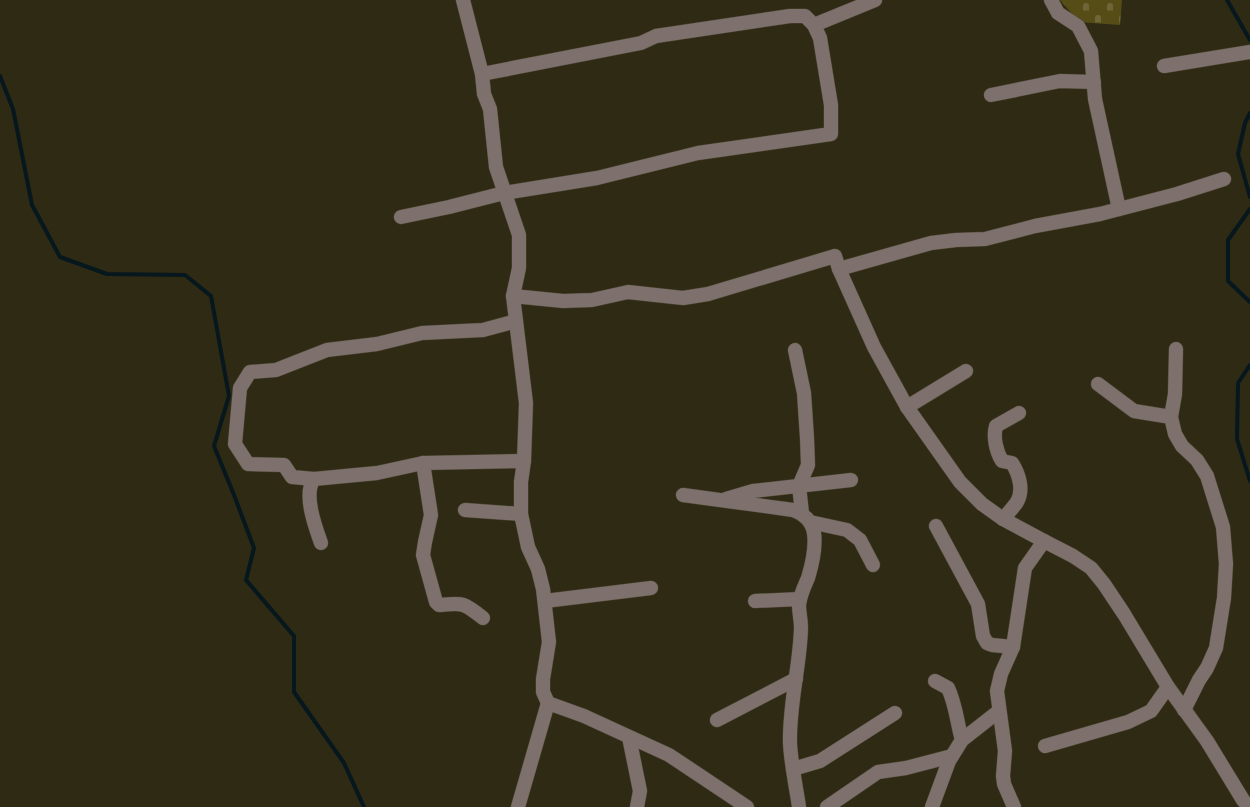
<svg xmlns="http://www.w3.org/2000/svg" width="1250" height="807" viewBox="0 0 1250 807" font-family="'Public Sans',sans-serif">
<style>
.cemetery{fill:url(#cemetery-stones)}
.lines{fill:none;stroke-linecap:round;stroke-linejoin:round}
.stream{stroke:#06171d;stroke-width:4}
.minor-casing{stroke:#4b4631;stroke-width:15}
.minor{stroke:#7d706d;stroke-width:14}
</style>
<defs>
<pattern id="cemetery-stones" width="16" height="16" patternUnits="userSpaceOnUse" patternTransform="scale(1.5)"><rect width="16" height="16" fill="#554c16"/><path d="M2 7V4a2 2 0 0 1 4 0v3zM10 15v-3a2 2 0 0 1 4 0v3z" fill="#6e6638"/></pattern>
</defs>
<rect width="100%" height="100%" fill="#2f2a14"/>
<path class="cemetery" d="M1060,0H1122L1120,25L1079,22Z"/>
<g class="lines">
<g class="stream">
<path d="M1227,0L1250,40"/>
<path d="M0,76L13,109L32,205L60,257L107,274L185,275L211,296L229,396L214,446L234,495L254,548L246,580L294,636V692L344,763L364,807"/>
<path d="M1250,113L1245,123L1238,154L1250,197"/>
<path d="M1250,209L1228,240V281L1250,302"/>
<path d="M1250,365L1238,383L1237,439L1250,481"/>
</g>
<defs>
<g id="minor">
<path d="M463,0L482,74L484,94L490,109L496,167L519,235V268L513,296L526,403L524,461L521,482V514L528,547L538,569L543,589L549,642L543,679V692L548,703L584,716L669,755L747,807"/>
<path d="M1051,0L1058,13L1078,26L1091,51L1095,99L1119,209"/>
<path d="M814,25L875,0"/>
<path d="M1164,66L1250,52"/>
<path d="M991,95L1060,81L1094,82"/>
<path d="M401,217L449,207L504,193L597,178L698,153L831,134V105L820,38L814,25L805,16H790L656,36L641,43L482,74"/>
<path d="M839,269L931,243L956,240L985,239L1035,226L1100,214L1177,194L1224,179"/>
<path d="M513,296L563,301L592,300L628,292L683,298L708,294L835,256L839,269L874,347L907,407L960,482L982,504L1003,519L1044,541L1073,556L1091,568L1104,584L1124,614L1168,687L1207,741L1243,800L1249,807"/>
<path d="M1176,349L1175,394L1171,417L1175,434L1182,446L1197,460L1207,476L1223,527L1226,564L1224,598L1216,648L1207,668L1199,680L1184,710"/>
<path d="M795,350L804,393L807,438L808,465L799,486L802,513"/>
<path d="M1098,384L1134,411L1171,417"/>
<path d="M907,407L966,371"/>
<path d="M423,463L431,515L425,542L423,555L436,602L439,605C463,603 463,602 483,618"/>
<path d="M314,479L292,477L284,465L248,464L235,444L240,388L250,372L276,370L327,350L377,344L422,333L483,330L516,321"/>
<path d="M683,495L793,510C804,514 812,521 814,533C816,548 812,565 808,578C804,587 800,595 799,605C799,612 801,620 801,628C800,666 789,704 790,743C791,764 796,786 799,807"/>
<path d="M726,499L753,491L851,480"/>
<path d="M465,510L521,514"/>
<path d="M1003,519C1008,513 1013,508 1017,502C1024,490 1019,474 1012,463L1002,461C996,451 993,437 996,426L1019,413"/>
<path d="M810,522L847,530L860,540L873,565"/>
<path d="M936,526L978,604L983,636L987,643L992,645L1013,647"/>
<path d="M321,543C315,526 303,494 314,479L377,473L423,463L524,461"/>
<path d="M545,601L651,588"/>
<path d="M755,601L800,599"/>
<path d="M935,681L948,688C956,705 957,723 962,740"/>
<path d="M717,720L796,679"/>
<path d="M629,737L640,791L637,807"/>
<path d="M1045,746L1128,722L1151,711L1168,687"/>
<path d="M793,769L820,761L895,713"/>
<path d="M518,807L548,703"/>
<path d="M827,807L878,772L906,768L952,756"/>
<path d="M932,807L949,761L962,740L999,711"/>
<path d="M1014,807L1004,784L1003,776L1005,751L997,691L1001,674L1013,647L1025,568L1044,541"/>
</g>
</defs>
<use href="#minor" class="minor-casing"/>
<use href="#minor" class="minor"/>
</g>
</svg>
